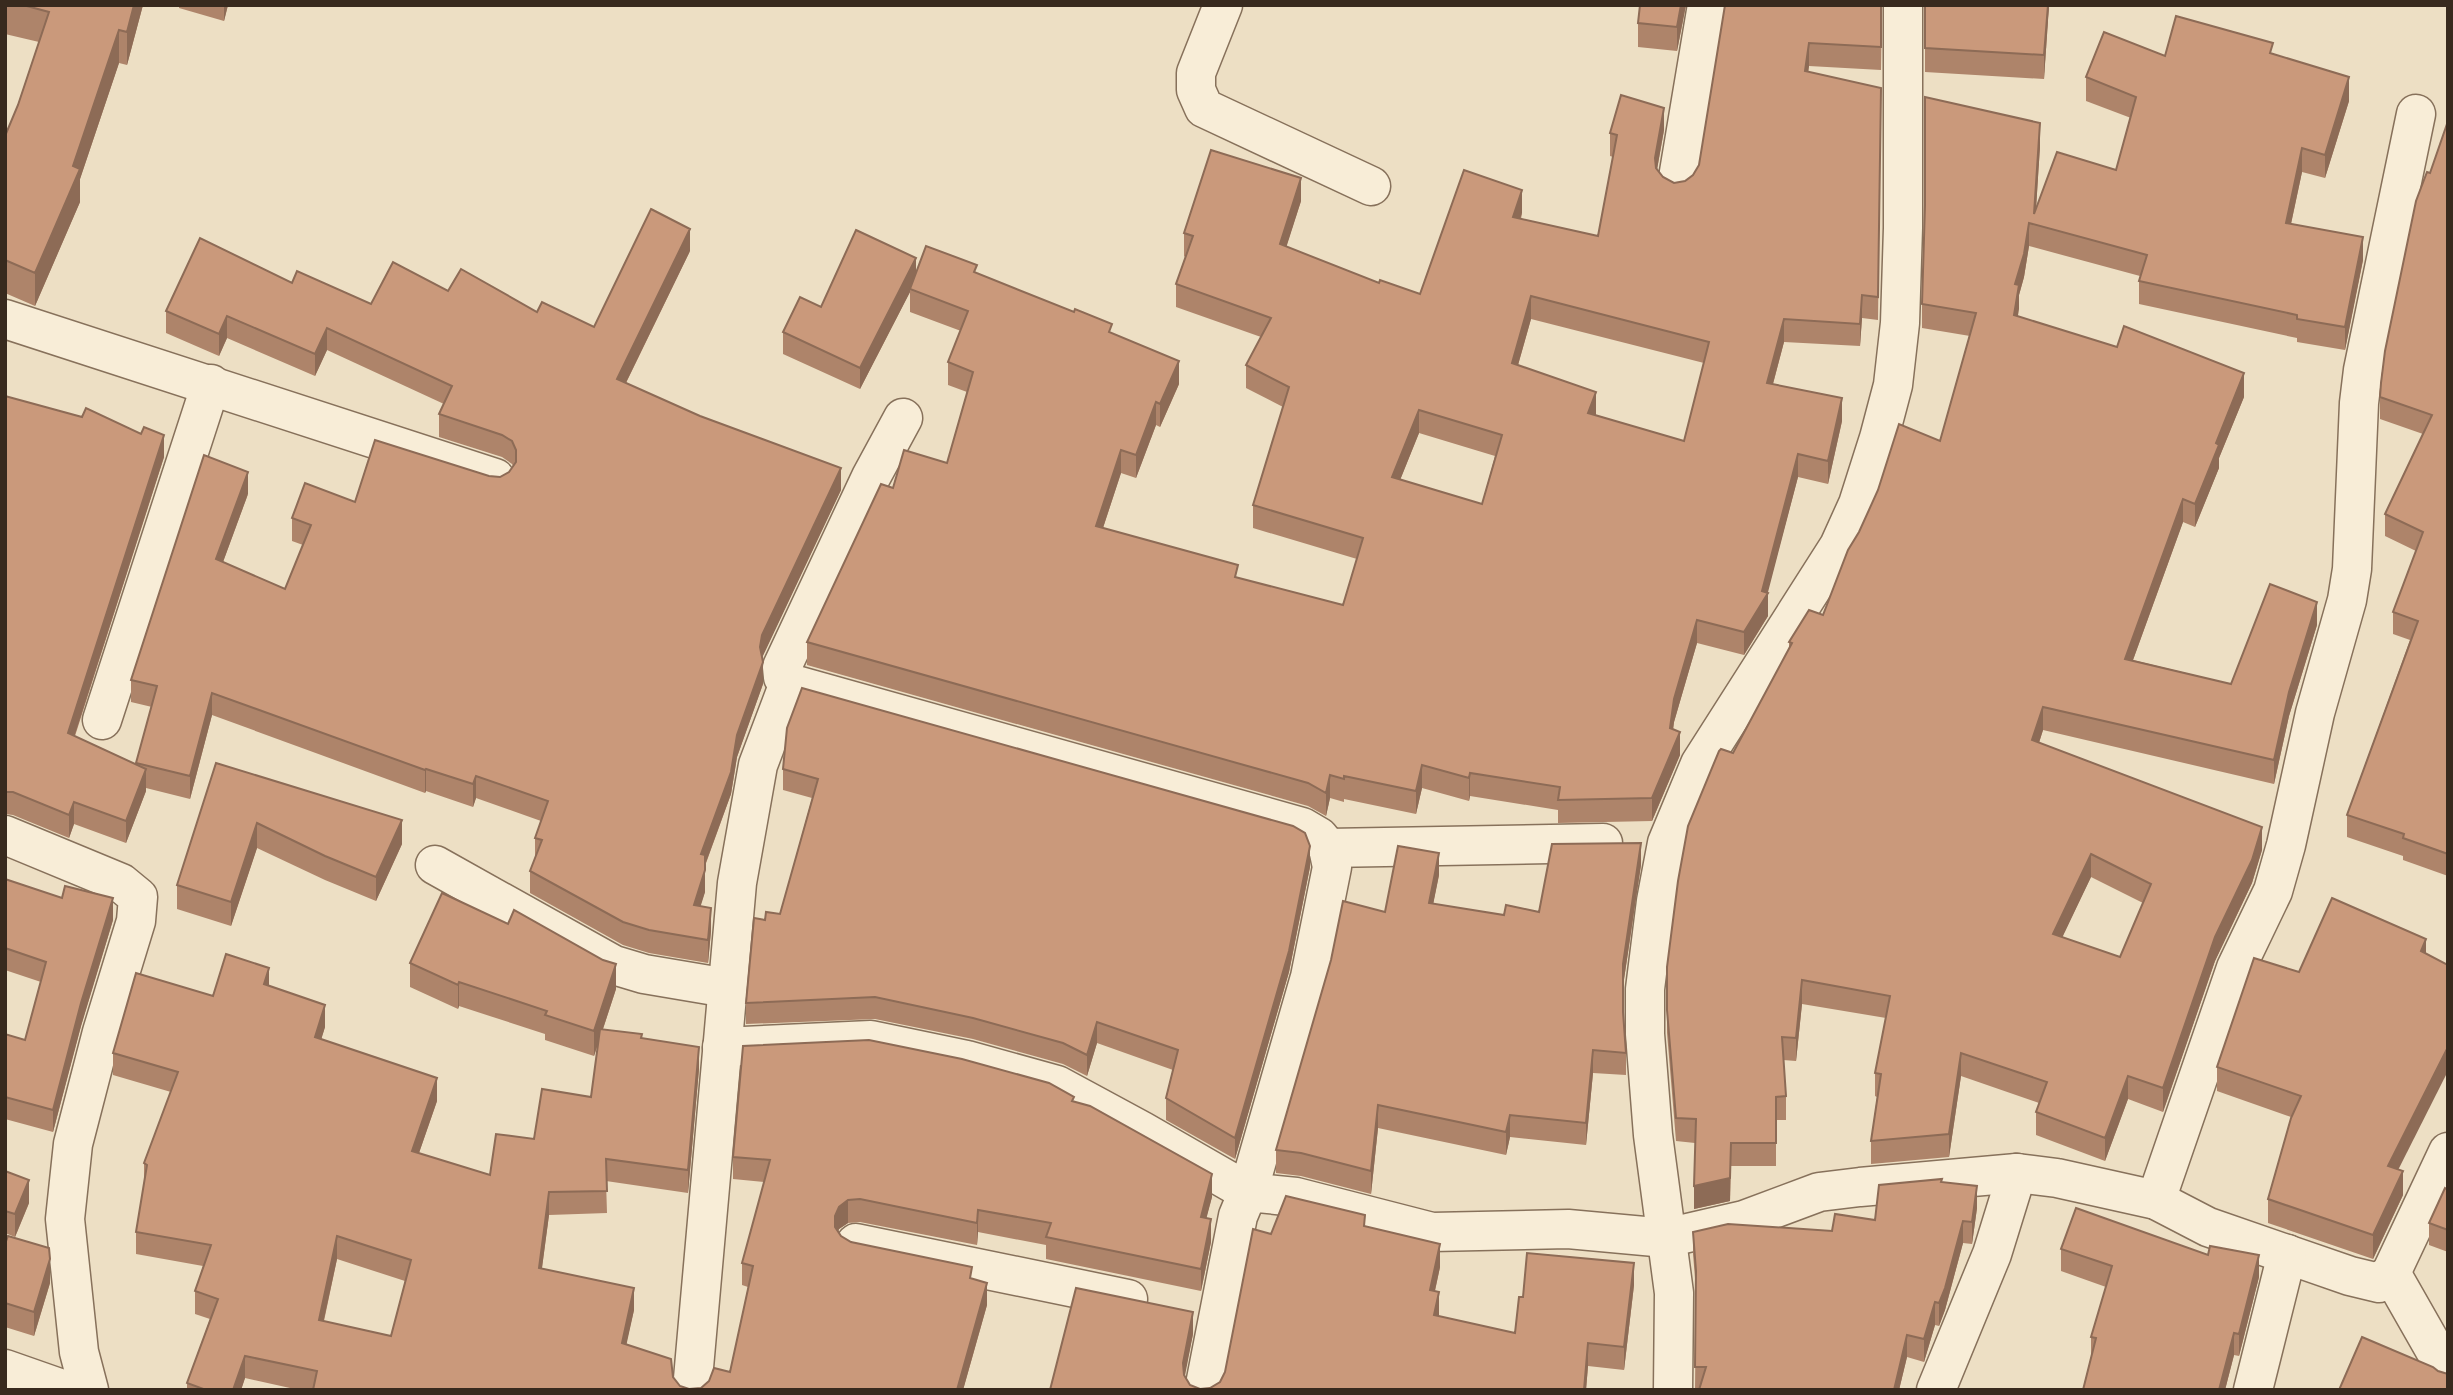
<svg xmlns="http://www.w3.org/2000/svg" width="2453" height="1395" viewBox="0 0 2453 1395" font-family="'Times New Roman',serif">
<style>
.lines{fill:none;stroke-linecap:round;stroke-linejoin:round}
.minor-casing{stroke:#87715b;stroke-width:41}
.minor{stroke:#f8edd7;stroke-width:38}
.wall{fill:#ae846a;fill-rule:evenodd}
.shaded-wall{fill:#8d6b56}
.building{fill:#ca997b;stroke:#8d6b56;stroke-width:2;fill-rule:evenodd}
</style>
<rect width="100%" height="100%" fill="#eddfc4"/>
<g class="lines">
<defs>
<g id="minor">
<path d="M1223,5L1196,73V90L1204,108L1371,186"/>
<path d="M1677,184L1707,5"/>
<path d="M5,319L495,478"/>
<path d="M102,720L211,384"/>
<path d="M5,835L121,883L138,897L136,921L102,1032L73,1144L65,1219L79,1352L89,1390"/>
<path d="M1328,848L1603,843"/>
<path d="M435,865L614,965L644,974L727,988"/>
<path d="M722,1047L871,1040L967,1060L1057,1085L1142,1131L1248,1192L1310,977L1332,867L1328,848L1319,837L1302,827L789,683L783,677L782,667L871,477L903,418"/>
<path d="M2156,1200L2236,968L2273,891L2286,845L2315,713L2347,600L2352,569L2359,403L2363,370L2416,114"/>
<path d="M856,1243L1128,1299"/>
<path d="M2391,1273L2448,1373"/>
<path d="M5,1369L65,1390"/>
<path d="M692,1390L737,883L758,765L789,683"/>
<path d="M1204,1390L1238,1216L1248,1192L1296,1197L1432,1232L1568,1229L1666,1238L1744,1220L1819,1192L1860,1187L2017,1173L2057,1178L2156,1200L2208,1227L2350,1276L2379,1283L2391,1273L2448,1152"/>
<path d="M1673,1390L1674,1293L1653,1135L1645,1034V989L1656,901L1667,843L1700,764L1839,546L1858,504L1879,438L1893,385L1900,323L1903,228V5"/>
<path d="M1936,1390L1992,1254L2017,1173"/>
<path d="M2253,1390L2287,1254"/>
</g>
</defs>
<use href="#minor" class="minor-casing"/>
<use href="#minor" class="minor"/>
</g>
<g class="wall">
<path d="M5,5H143L127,65L119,63L80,179V202L35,306L5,293V136L18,105L39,42L5,34Z"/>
<path d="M179,5H228L224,21L179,8Z"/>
<path d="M1640,5H1686L1677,51L1638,47V23Z"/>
<path d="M1725,5H1882L1881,70L1809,66L1808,72L1881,88L1878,320L1862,318L1860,346L1784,342L1773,384L1842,421L1828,484L1798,477L1767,593L1768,616L1744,655L1697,643L1674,722L1673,730L1680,755L1652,821L1558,823V810L1470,796L1469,801L1422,788L1416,814L1344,799V802L1330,798L1326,816L1308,806L807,665V642L893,488L947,463L967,392L948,385V362L961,331L910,312V292L860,389L783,354V332L821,307L977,273L1112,333L1179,384L1160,427L1156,425L1136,478L1121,473L1103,528L1238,578L1343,605L1357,559L1253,528V505L1283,407L1246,388V365L1261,337L1176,307V284L1185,257L1184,256V233L1301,201L1286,247L1379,283L1420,294L1522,213L1521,219L1598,236L1613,157L1610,156V133L1664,130L1657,169L1663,177L1674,183L1685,181L1693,175L1699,165ZM1531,319L1704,363L1684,441L1596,415L1518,365ZM1419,433L1495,456L1482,504L1400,480Z"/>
<path d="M1925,5H2049L2044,79L1925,72Z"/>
<path d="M2273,54L2349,101L2325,178L2302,172L2291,224L2363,260L2345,350L2297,342V338L2139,304V281L2140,276L2029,246L2024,277L2019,295L2018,316L2244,397L2219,458V468L2195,527L2183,522L2133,660L2231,684L2317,625L2289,716L2274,784L2043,730L2039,743L2262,850L2252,883L2215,961L2163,1112L2128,1099L2105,1161L2036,1135V1112L2039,1103L1961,1076L1949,1157L1871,1164V1141L1877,1097L1875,1096V1073L1886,1018L1802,1004L1796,1061L1783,1060L1786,1096V1120H1776V1166H1731L1730,1201L1694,1209L1695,1143L1676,1141L1667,1033V967L1733,753L1789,649V642L1823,615L1940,441L1970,336L1922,328V304L2040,146L2036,209L2116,170L2131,118L2086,101V77L2165,56ZM2091,877L2143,903L2120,957L2062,937Z"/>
<path d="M2448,121V876L2403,860V856L2347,837V815L2410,640L2393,634V612L2416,551L2385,536V514L2423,434L2380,419V397Z"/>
<path d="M690,251L626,383L841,490L762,657L763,684L737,757L731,794L705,866V892L700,906L711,931L708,963L649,953L623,945L530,893V871L535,858V838L541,821L476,798L473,807L426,791L425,793L212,715L190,799L146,788V791L126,843L74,824L69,838L13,815L5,814V396L164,457L75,736L136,764L152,707L131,702V680L248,494L223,562L285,589L303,545L292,541V518L355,502L489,476L500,477L509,472L513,466L512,464L502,457L439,437V414L444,404L327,350L315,376L227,338L219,356L166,333V311L292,283L371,304L448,291L594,327Z"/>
<path d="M216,763L402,844L376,901L325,880L257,848L231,926L177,909V885Z"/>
<path d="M783,769L1310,867L1289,972L1235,1159L1166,1120V1098L1173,1070L1097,1043L1087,1076L1063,1064L973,1039L875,1019L746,1024V1003L780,914L812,798L783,790Z"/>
<path d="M1641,865L1623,986V1013L1626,1053V1075L1593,1073L1586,1145L1510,1137L1506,1155L1378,1128L1371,1194L1301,1176L1276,1173V1150L1385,912L1439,875L1433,904L1504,915L1539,912Z"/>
<path d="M5,879L113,920L81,1026L53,1132L5,1119V1034L25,1040L41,982L5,970Z"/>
<path d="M410,963L616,989L603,1029L642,1038L699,1069L688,1193L606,1181L607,1213L549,1215L542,1268L634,1310L626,1344L673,1377L680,1386L689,1389L701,1388L730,1372L748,1287L742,1285V1263L764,1182L733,1179V1157L1074,1101L1212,1197L1206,1218L1211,1242L1201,1291L1046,1259V1245L978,1232L977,1245L860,1222L848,1223L839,1229L838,1232L841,1236L851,1242L972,1278L987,1305L963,1390H299L245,1378L241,1390H187V1383L210,1319L195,1314V1291L203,1266L136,1254V1232L144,1186V1163L171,1092L113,1075V1053L213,996L269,986L325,1027L321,1039L437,1101L419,1153L490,1175L534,1139L591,1097L598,1044L594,1056L545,1040V1034L459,1006L458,1009L410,987ZM337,1259L405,1281L391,1336L324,1321Z"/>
<path d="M2299,972L2398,1170L2403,1195L2373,1259L2268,1223V1199L2291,1117L2217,1091V1067Z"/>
<path d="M5,1171L29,1203L15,1237L5,1233Z"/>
<path d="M1942,1182L1977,1208L1972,1244L1963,1243L1945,1310L1939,1326L1935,1325L1924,1362L1907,1357L1899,1390H1695L1696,1290L1693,1254V1232L1832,1231L1875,1220Z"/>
<path d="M2448,1190V1252L2429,1245V1223Z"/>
<path d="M1365,1227L1440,1267L1435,1291L1439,1316L1515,1333L1523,1297L1634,1285L1624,1370L1588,1366L1586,1390H1050L1193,1334L1184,1376L1190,1385L1200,1389L1210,1388L1220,1382L1225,1372L1271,1234Z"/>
<path d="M5,1244L50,1283L34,1336L5,1327Z"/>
<path d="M2061,1249L2259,1277L2239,1356L2234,1355L2225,1390H2083L2091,1359V1337L2106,1287L2061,1271Z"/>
</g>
<g class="shaded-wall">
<path d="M134,5H143L127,65V32Z"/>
<path d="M224,5H228L224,21Z"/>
<path d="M1681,5H1686L1677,51V27Z"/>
<path d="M2048,5H2049L2044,79V55Z"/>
<path d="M119,30V63L80,179V202L35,306V273L73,166Z"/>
<path d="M1809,43V66L1805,94V71Z"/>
<path d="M2349,77V101L2325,178V155Z"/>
<path d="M1664,108V130L1655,181V158Z"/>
<path d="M2040,123V146L2035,224L2034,214Z"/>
<path d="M2302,148V172L2286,247V223Z"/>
<path d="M1301,178V201L1280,267V244Z"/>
<path d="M1522,190V213L1513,240V217Z"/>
<path d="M2029,223V246L2024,277L2019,295V309L2014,338L2015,284Z"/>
<path d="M690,229V251L617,401V379Z"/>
<path d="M2363,237V260L2345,350V327Z"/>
<path d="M916,258V280L910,289V292L860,389V368Z"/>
<path d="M1862,295V318L1860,346V324Z"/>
<path d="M1531,296V319L1512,386V363Z"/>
<path d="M227,316V338L219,356V334Z"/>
<path d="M1784,319V342L1767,406V383Z"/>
<path d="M327,328V350L315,376V354Z"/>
<path d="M1179,361V384L1160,427V404Z"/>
<path d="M2244,373V397L2219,458V468L2195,527V504L2216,443Z"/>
<path d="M1596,392V415L1588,436V413Z"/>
<path d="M1842,398V421L1828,484V461Z"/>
<path d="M1156,402V425L1136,478V455Z"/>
<path d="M1419,410V433L1392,500V477Z"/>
<path d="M164,435V457L68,756V733Z"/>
<path d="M1121,450V473L1096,549V526Z"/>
<path d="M1798,454V477L1767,596L1768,593V616L1744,655V632L1762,591Z"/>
<path d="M841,468V490L762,658L760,647L762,635Z"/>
<path d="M248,472V494L216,581V559Z"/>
<path d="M2183,499V522L2125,682V659Z"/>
<path d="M2317,602V625L2289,716L2274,784V760L2289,692Z"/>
<path d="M1697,620V643L1674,722L1670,751V728L1674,699Z"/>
<path d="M763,662V684L737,757L731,794L701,876V854L737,735Z"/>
<path d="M212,693V715L190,799V776Z"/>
<path d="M2043,707V730L2032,764V740Z"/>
<path d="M1680,732V755L1652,821V798Z"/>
<path d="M1422,765V788L1416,814V791Z"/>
<path d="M146,769V791L126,843V821Z"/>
<path d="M426,769V791L425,793V770Z"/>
<path d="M1470,773V796L1469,801V778Z"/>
<path d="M1330,775V798L1326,816V793Z"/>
<path d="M476,776V798L473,807V784Z"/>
<path d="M74,802V824L69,838V815Z"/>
<path d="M402,820V844L376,901V877Z"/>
<path d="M257,823V848L231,926V902Z"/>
<path d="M2262,827V850L2252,883L2215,961L2163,1112V1088L2215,937Z"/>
<path d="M1641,843V865L1623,986V964Z"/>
<path d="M1310,846V867L1289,972L1235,1159V1138Z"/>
<path d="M1439,853V875L1429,925V903Z"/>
<path d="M2091,854V877L2053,957V934Z"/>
<path d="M705,870V892L694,928V905Z"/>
<path d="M113,898V920L81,1026L53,1132V1110L81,1003Z"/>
<path d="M711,908V931L708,963V940Z"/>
<path d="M2426,939V963L2421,951Z"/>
<path d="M616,964V989L594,1056V1031Z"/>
<path d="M269,968V990L264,984Z"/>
<path d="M1802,980V1004L1796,1061V1038Z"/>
<path d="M459,982V1006L458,1009V985Z"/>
<path d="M325,1005V1027L315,1060V1037Z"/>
<path d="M1097,1022V1043L1087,1076V1055Z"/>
<path d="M699,1047V1069L688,1193V1170Z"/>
<path d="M2448,1047V1071L2388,1190V1166Z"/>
<path d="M1593,1050V1073L1586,1145V1123Z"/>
<path d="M1961,1053V1076L1949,1157V1134Z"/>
<path d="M2128,1076V1099L2105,1161V1138Z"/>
<path d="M437,1078V1101L412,1173V1151Z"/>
<path d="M1378,1105V1128L1371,1194V1171Z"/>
<path d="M1510,1115V1137L1506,1155V1132Z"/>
<path d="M1731,1143L1730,1201L1694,1209V1186Z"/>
<path d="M2403,1171V1195L2373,1259V1235Z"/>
<path d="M1212,1174V1197L1201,1239V1217Z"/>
<path d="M29,1180V1203L15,1237V1214Z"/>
<path d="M1977,1186V1208L1972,1244V1222Z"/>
<path d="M549,1192V1215L539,1290V1268Z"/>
<path d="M848,1200V1223L839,1229L835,1238V1216L839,1207Z"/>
<path d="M978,1210V1232L977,1245V1223Z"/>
<path d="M1211,1219V1242L1201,1291V1269Z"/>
<path d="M1963,1221V1243L1945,1310L1939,1326V1303Z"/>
<path d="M337,1236V1259L319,1342V1320Z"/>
<path d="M1440,1244V1267L1430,1313V1290Z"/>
<path d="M2259,1255V1277L2239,1356V1334Z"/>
<path d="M50,1259V1283L34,1336V1312Z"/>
<path d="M1634,1263V1285L1624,1370V1347Z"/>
<path d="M987,1283V1305L963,1390H957Z"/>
<path d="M634,1288V1310L622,1365V1343Z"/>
<path d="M1439,1292V1315L1434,1337V1315Z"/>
<path d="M1935,1302V1325L1924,1362V1339Z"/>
<path d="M1193,1312V1334L1183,1386V1363Z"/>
<path d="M2234,1333V1355L2225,1390H2219Z"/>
<path d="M1907,1335V1357L1899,1390H1894Z"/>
<path d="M1588,1343V1366L1586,1390H1584Z"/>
<path d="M245,1356V1378L241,1390H233Z"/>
</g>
<g class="building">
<path d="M23,5H134L127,32L119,30L73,166L80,169L35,273L5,260V136L18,105L49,12Z"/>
<path d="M1640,5H1681L1677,27L1638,23Z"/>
<path d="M1725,5H1881V47L1809,43L1805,71L1881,88L1878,297L1862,295L1860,324L1784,319L1767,383L1842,398L1828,461L1798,454L1762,591L1768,593L1744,632L1697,620L1674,699L1670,728L1680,732L1652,798L1558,800L1560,787L1470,773L1469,778L1422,765L1416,791L1344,776V779L1330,775L1326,793L1308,783L807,642L881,484L893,488L904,450L947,463L973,372L948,362L968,311L910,289L926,246L977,265L974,272L1074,312L1075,309L1112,324L1109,332L1179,361L1160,404L1156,402L1136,455L1121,450L1096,526L1238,565L1235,577L1343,605L1363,538L1253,505L1289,387L1246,365L1271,318L1176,284L1193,236L1184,233L1211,150L1301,178L1280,244L1379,283L1380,280L1420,294L1464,170L1522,190L1513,217L1598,236L1617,135L1610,133L1621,95L1664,108L1655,158L1656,168L1663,177L1674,183L1685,181L1693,175L1699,165ZM1531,296L1709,342L1684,441L1588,413L1596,392L1512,363ZM1419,410L1502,435L1482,504L1392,477Z"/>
<path d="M1925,5H2048L2044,55L1925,48Z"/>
<path d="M2176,16L2273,43L2270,53L2349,77L2325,155L2302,148L2286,223L2363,237L2345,327L2297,319V315L2139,281L2147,255L2029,223L2024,254L2015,284L2019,285L2014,315L2117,347L2124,326L2244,373L2216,443L2219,445L2195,504L2183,499L2125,659L2231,684L2270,584L2317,602L2289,692L2274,760L2043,707L2032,740L2262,827L2252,860L2215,937L2163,1088L2128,1076L2105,1138L2036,1112L2047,1082L1961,1053L1949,1134L1871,1141L1881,1074L1875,1073L1890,996L1802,980L1796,1038L1782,1037L1786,1096L1776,1097V1143H1731L1730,1178L1694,1186L1696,1119L1676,1118L1667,1010V967L1678,881L1688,826L1719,751L1721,749L1733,753L1792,643L1789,642L1809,610L1823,615L1848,550L1859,532L1878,490L1899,424L1940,441L1976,313L1922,304L1925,205V97L2040,123L2034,214L2057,152L2116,170L2136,97L2086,77L2104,32L2165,56ZM2091,854L2151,884L2120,957L2053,934Z"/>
<path d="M2448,121V854L2403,838L2404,834L2347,815L2418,621L2393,612L2423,532L2385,514L2432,415L2380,397L2381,383L2385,351L2416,201L2427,172L2430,173Z"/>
<path d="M651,209L690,229L617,379L700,416L841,468L762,635L760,647L763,662L737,735L731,772L701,854L705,855V870L694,905L711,908L708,940L649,930L623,922L530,871L542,840L535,838L548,801L476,776L473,784L426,769L425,770L212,693L190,776L136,763L157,686L131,680L204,455L248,472L216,559L285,589L311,525L292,518L305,483L355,502L375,440L489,476L500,477L509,472L516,462V450L512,441L502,435L439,414L452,386L327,328L315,354L227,316L219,334L166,311L200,238L292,283L297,271L371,304L393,262L448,291L461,269L537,312L542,302L594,327Z"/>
<path d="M856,230L916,258L860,368L783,332L800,297L821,307Z"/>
<path d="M5,396L82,417L86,408L141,434L144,427L164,435L68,733L146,769L126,821L74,802L69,815L13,792H5Z"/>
<path d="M802,688L1293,826L1305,833L1310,846L1289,951L1235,1138L1166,1098L1178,1050L1097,1022L1087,1055L1063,1043L973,1018L875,997L746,1003L754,918L765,920L766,912L780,914L818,779L783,769L787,728Z"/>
<path d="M216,763L402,820L376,877L325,856L257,823L231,902L177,885Z"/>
<path d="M1641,843L1623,964V1012L1626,1053L1593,1050L1586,1123L1510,1115L1506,1132L1378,1105L1371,1171L1301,1153L1276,1150L1331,960L1343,901L1385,912L1398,846L1439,853L1429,903L1504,915L1506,905L1539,912L1552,844Z"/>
<path d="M5,879L62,898L65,886L113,898L81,1003L53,1110L5,1097V1034L25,1040L46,962L5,948Z"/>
<path d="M442,893L508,924L514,910L603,960L616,964L594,1031L545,1015L547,1011L459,982L458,985L410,963Z"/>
<path d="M2332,898L2426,939L2421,951L2448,965V1047L2388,1166L2403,1171L2373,1235L2268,1199L2291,1118L2301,1096L2217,1067L2254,958L2299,972Z"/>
<path d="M226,954L269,968L264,984L325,1005L315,1037L437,1078L412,1151L490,1175L496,1134L534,1139L542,1089L591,1097L600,1029L642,1034L641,1038L699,1047L688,1170L606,1159L607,1191L549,1192L539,1268L634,1288L622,1343L671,1359L673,1377L680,1386L689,1389L701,1388L709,1381L714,1368L730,1372L753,1266L742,1263L770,1160L733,1157L743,1046L869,1040L962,1059L1049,1083L1074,1097L1072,1101L1090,1106L1212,1174L1201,1217L1211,1219L1201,1269L1046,1237L1051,1223L978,1210L977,1223L860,1199L848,1200L839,1207L835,1216V1227L841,1236L851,1242L972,1267L970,1278L987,1283L957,1390H313L317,1371L245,1356L233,1390H206L187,1383L218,1299L195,1291L211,1245L136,1232L147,1165L144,1163L178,1072L113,1053L136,973L213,996ZM337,1236L411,1260L391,1336L319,1320Z"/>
<path d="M5,1171L29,1180L15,1214L5,1211Z"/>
<path d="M1942,1179L1941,1182L1977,1186L1972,1222L1963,1221L1945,1288L1939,1303L1935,1302L1924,1339L1907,1335L1894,1390H1699L1706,1367H1695L1696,1271L1693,1232L1728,1224L1832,1231L1835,1214L1875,1220L1879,1185Z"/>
<path d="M2445,1188L2448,1190V1230L2429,1223Z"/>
<path d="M1286,1196L1365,1215L1364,1226L1440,1244L1430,1290L1439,1292L1434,1315L1515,1333L1519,1297H1523L1527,1253L1634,1263L1624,1347L1588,1343L1584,1390H1050L1076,1288L1193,1312L1183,1363L1184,1375L1190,1385L1200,1389L1210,1388L1220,1382L1225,1372L1253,1229L1271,1234Z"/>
<path d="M2076,1208L2208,1255L2210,1246L2259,1255L2239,1334L2234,1333L2219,1390H2083L2096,1338L2091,1337L2112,1266L2061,1249Z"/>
<path d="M8,1236L49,1248L50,1259L34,1312L5,1303V1244Z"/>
<path d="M2362,1337L2433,1367L2438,1371L2448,1374V1390H2339Z"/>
</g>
<rect width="2453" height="1395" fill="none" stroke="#382a1e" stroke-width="14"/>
</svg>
